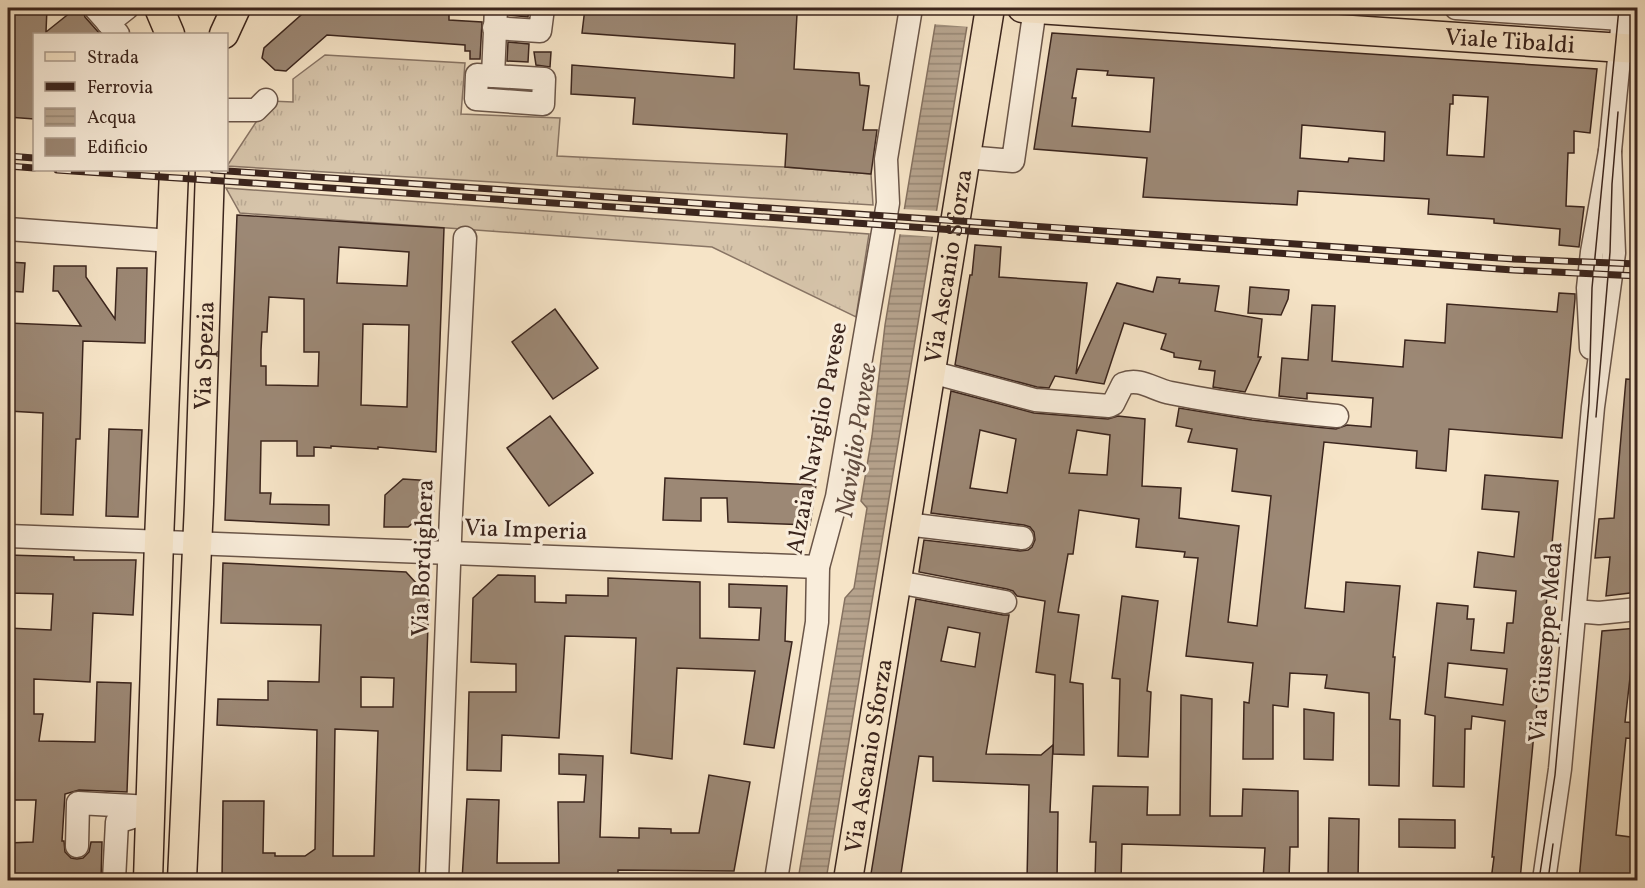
<svg xmlns="http://www.w3.org/2000/svg" width="1645" height="888" viewBox="0 0 1645 888" font-family="Vollkorn,serif">
<style>
.grass{fill:url(#grass-tufts);stroke:#887464;stroke-width:1.5}
.water{fill:url(#water-rules);stroke:#857160;stroke-width:1.5}
.pier{fill:#f6e4c7}
.building{fill:#9c8875;stroke:#3b251d;stroke-width:1.5;fill-rule:evenodd}
.lines{fill:none;stroke-linecap:round;stroke-linejoin:round}
.minor-casing{stroke:#6a5548;stroke-width:25}
.major-casing{stroke:#3b251d;stroke-width:31}
.minor{stroke:#f9eddb;stroke-width:22}
.major{stroke:#f6e4c7;stroke-width:28}
.tram{stroke:#3b251d;stroke-width:1.5}
.rail-casing{stroke:#3b251d;stroke-width:7}
.rail{stroke:#f9eddb;stroke-width:4.5;stroke-dasharray:14;stroke-linecap:butt}
.labels{text-anchor:middle;stroke-width:6;stroke-linejoin:round;paint-order:stroke}
.street-label{font-size:24px;fill:#3b251d;stroke:#f9eddb}
.water-label{font-size:26px;font-style:italic;fill:#604b3f;stroke:#f9eddb}
</style>
<defs>
<pattern id="grass-tufts" width="24" height="20" patternUnits="userSpaceOnUse" patternTransform="scale(1.5)"><rect width="24" height="20" fill="#d6c4aa"/><path d="M3 7l-1-3M5 7V3M7 7l1-3M15 17l-1-3M17 17v-4M19 17l1-3" fill="none" stroke="#b9a892"/></pattern>
<pattern id="water-rules" width="6" height="5" patternUnits="userSpaceOnUse" patternTransform="scale(1.5)"><rect width="6" height="5" fill="#b6a38d"/><path d="M0 2.5h6" fill="none" stroke="#958573"/></pattern>
</defs>
<rect width="100%" height="100%" fill="#f6e4c7"/>
<filter id="stains"><feTurbulence type="fractalNoise" baseFrequency=".00333" numOctaves="4"/><feColorMatrix values="0 0 0 0 .2 0 0 0 0 .09 0 0 0 0 .02 0 0 0 .5 -.17"/></filter>
<radialGradient id="worn" r=".72"><stop offset=".6" stop-color="#630" stop-opacity="0"/><stop offset="1" stop-color="#630" stop-opacity=".3"/></radialGradient>
<g class="grass">
<path d="M325,55L465,63L461,114L560,118L557,156L785,167L871,174L873,205L227,166L270,101L293,102V79Z"/>
<path d="M226,188L869,234L856,317L712,247L240,213Z"/>
</g>
<path class="water" d="M938,8H970L826,880H798L845,598L854,588L867,508L861,501L872,436L885,325Z"/>
<g class="pier">
<path d="M935,8H973L970,27L932,24Z"/>
<path d="M901,209L940,211L936,237L897,234Z"/>
</g>
<g class="building">
<path d="M11,8H47L46,32L76,8H82L85,17L100,34H34V119L8,117V28L9,29Z"/>
<path d="M309,8H367L449,14V20L482,22L480,59H470V51H465V45L327,35L286,71L275,70L262,58L264,48Z"/>
<path d="M510,8H529L528,17L509,15Z"/>
<path d="M585,8H689L797,14L794,69L859,73L860,85L869,86L863,130H877L871,174L785,167L787,134L633,124L635,98L571,94L572,65L734,78L735,44L582,33Z"/>
<path d="M1052,33L1597,69L1590,133L1574,131V153H1568L1566,206L1584,207L1579,247L1559,245L1560,229L1494,223V219L1428,214L1429,199L1298,191L1297,205L1143,197L1147,158L1034,149ZM1077,69L1108,71L1107,75L1154,78L1150,132L1072,126L1076,98H1072ZM1453,95L1488,97L1484,157L1447,155L1450,104H1453ZM1302,125L1385,132L1384,161L1349,158L1348,162L1300,158Z"/>
<path d="M508,42L529,44L528,62L507,61Z"/>
<path d="M534,52H551L550,67L536,65Z"/>
<path d="M237,215L444,228L436,452L378,447V449L331,446V448L314,447V456H297V441H261L260,493H271L270,504L329,505V525L225,520ZM339,247L409,252L407,286L337,283ZM269,297L304,299V352H319L318,386L266,385V366H261V350L262,332H267ZM363,324L409,325L407,407L361,405Z"/>
<path d="M975,245L1001,247L999,277L1087,283L1076,374L1117,283L1153,292L1157,277L1180,279L1179,283L1219,286L1215,311L1262,319L1258,357H1261L1245,392L1213,387L1215,371L1199,369L1201,361L1174,357V353L1161,349L1166,334L1124,323L1104,384L1055,376L1049,388L1037,387L955,365L970,275H972Z"/>
<path d="M8,262L25,263L23,292L8,291Z"/>
<path d="M54,266H86V277L115,319L117,268H147L145,343L83,341L80,439H76L73,515L41,514L43,413L8,411V323L81,326L58,291H53Z"/>
<path d="M1250,287L1289,290L1288,299L1281,315L1248,313Z"/>
<path d="M1559,293L1575,294V299L1562,438L1449,429L1446,471L1416,468L1417,451L1324,442L1305,608L1344,612L1346,582L1400,586L1393,657H1395L1390,719L1400,720L1399,786L1369,785V693L1325,688L1327,675L1290,673L1288,707L1273,705V759H1243L1244,702L1249,703L1253,663L1186,656L1198,558L1184,557L1185,552L1136,547L1139,519L1079,510L1073,554H1068L1058,612L1079,615L1070,682L1083,684L1084,755L1053,754L1055,675L1036,672L1045,601L1017,596L1013,591L1007,589L919,572L924,540L1020,551L1028,550L1032,547L1035,540L1034,532L1030,527L1024,525L931,513L951,391L1034,413L1108,419L1118,416L1145,419L1142,486L1181,488L1179,518L1239,526L1228,622L1257,626L1271,496L1232,491L1237,449L1188,442L1192,429L1176,426L1179,408L1252,420L1315,427L1336,429L1347,425L1371,427L1373,398L1307,393V399L1279,396L1282,358L1308,360L1312,305L1335,306L1332,361L1403,367L1405,340L1445,343L1447,304L1557,312ZM980,430L1016,439L1007,493L970,488ZM1077,430L1110,435L1107,475L1069,473Z"/>
<path d="M555,309L598,368L553,399L512,342Z"/>
<path d="M1626,379L1638,380V592L1606,596L1610,557L1595,558L1599,519L1614,518Z"/>
<path d="M550,416L593,473L549,506L507,448Z"/>
<path d="M109,429L142,430L138,517L106,516Z"/>
<path d="M1485,475L1558,481L1520,880H1491L1494,857H1492L1505,721L1472,716L1471,729H1465L1464,787L1433,786L1435,716L1425,714L1437,603L1468,606L1467,619H1474L1471,650L1504,653L1507,623H1513L1516,591L1474,587L1478,552L1514,557L1519,512L1482,509ZM1448,663L1507,669L1503,705L1445,697Z"/>
<path d="M665,478L816,485L810,525L728,522L727,498H701V521L663,520Z"/>
<path d="M403,479L434,481L433,506L408,527H384L385,495Z"/>
<path d="M8,555L74,557V560H136L133,615L93,613L90,682L34,679V714H43L39,741L95,742L97,682L131,683L127,792L79,790L65,794L62,841H64L65,852L71,858L77,859L83,858L89,852L91,842H102L101,880H8V843L33,842L36,800H8V628L51,630L53,594L8,593Z"/>
<path d="M223,563L406,572L429,597L419,880H222L223,801H264L263,853H275V856H305L315,849L317,730L217,725L218,699L268,700V681L319,682L321,625L221,623ZM361,677L394,678L393,707H361ZM335,729L378,731L374,856H333Z"/>
<path d="M498,575L535,576V602L566,603V595L608,596V578L700,582V638L759,640L761,608L729,607V584L787,586L785,641L792,642L774,748L744,744L755,671L677,668L672,759L631,753L636,638L565,636L559,738L502,735L501,771L467,770L469,692H516V664L471,662L473,598Z"/>
<path d="M1122,596L1158,601L1147,691L1151,692L1148,757L1118,756L1120,679L1112,678Z"/>
<path d="M916,599L1003,615H1009L986,754L1041,755L1053,745L1050,812H1058L1057,880H1027L1029,785L933,781V757L919,756L900,880H870ZM948,627L980,633L975,667L941,661Z"/>
<path d="M1638,628V659L1632,660L1625,722L1638,723V739L1626,738L1616,835L1638,838V880H1579L1602,631Z"/>
<path d="M1181,695L1212,699L1210,816H1242L1243,789L1298,791V847H1290L1289,880H1263L1265,848L1122,844L1121,880H1095L1096,842H1090L1093,786L1148,787L1147,815H1180Z"/>
<path d="M1304,709L1334,713L1333,760L1304,759Z"/>
<path d="M559,754L603,756L600,837L639,838V828L671,829V833H699L709,775L750,782L734,871L618,870V880H462L467,799L499,800L497,863H559L558,802H584L586,775L559,774Z"/>
<path d="M1329,818L1359,819L1358,880H1328Z"/>
<path d="M1399,819L1455,820V848L1399,847Z"/>
</g>
<g class="lines">
<defs>
<g id="minor">
<path d="M95,8L118,34"/>
<path d="M1456,8L1636,20"/>
<path d="M108,23L127,8"/>
<path d="M494,28L540,31L543,8"/>
<path d="M477,75L544,79L543,104L476,99Z"/>
<path d="M493,76L496,8"/>
<path d="M226,110H256L266,100"/>
<path d="M966,157L1013,161L1035,8"/>
<path d="M8,229L171,241"/>
<path d="M1591,348L1588,288L1592,252L1610,151L1624,8"/>
<path d="M931,372L1035,400L1109,406L1113,404L1123,384C1140,377 1154,390 1171,393C1226,404 1281,411 1337,416"/>
<path d="M906,524L1022,538"/>
<path d="M8,536L818,567"/>
<path d="M897,582L1005,602"/>
<path d="M1575,611L1599,613L1638,609"/>
<path d="M77,846L78,803L151,807"/>
<path d="M114,880L117,822L146,813"/>
<path d="M437,880L451,513L465,238"/>
<path d="M776,880L817,622L818,567L837,497L888,203L886,159L911,8"/>
<path d="M1544,880L1560,769L1593,407L1614,253L1610,151"/>
</g>
<g id="major">
<path d="M159,8L170,34"/>
<path id="s1" d="M1022,8L1638,49"/>
<path d="M224,34L236,8"/>
<path d="M148,880L159,541L174,170"/>
<path id="s2" d="M182,880L199,504L210,170"/>
<path id="s3" d="M848,880L990,8"/>
</g>
</defs>
<use href="#minor" class="minor-casing"/>
<use href="#major" class="major-casing"/>
<use href="#minor" class="minor"/>
<use href="#major" class="major"/>
<g class="tram">
<path d="M1596,417L1610,252L1612,184L1618,112"/>
<path d="M1539,880L1555,775L1570,611L1589,403L1592,288L1619,8"/>
<path d="M1548,880L1553,844"/>
</g>
<defs>
<g id="rail">
<path d="M8,156L34,158"/>
<path d="M8,166L34,168"/>
<path d="M57,170L870,224L1513,270L1638,276"/>
<path d="M213,170L1514,259L1638,264"/>
</g>
</defs>
<use href="#rail" class="rail-casing"/>
<use href="#rail" class="rail"/>
</g>
<g class="labels">
<g class="street-label">
<text dy="8" stroke="none"><textPath href="#s1" startOffset="489">Viale Tibaldi</textPath></text>
<text dy="8" stroke="none"><textPath href="#s3" startOffset="622">Via Ascanio Sforza</textPath></text>
<text dy="8" stroke="none"><textPath href="#s2" startOffset="525">Via Spezia</textPath></text>
<text transform="translate(816 438) rotate(-79)" y="8">Alzaia Naviglio Pavese</text>
<text transform="translate(526 529) rotate(2)" y="8">Via Imperia</text>
<text transform="translate(422 558) rotate(-88)" y="8">Via Bordighera</text>
<text transform="translate(1545 642) rotate(-85)" y="8">Via Giuseppe Meda</text>
<text dy="8" stroke="none"><textPath href="#s3" startOffset="126">Via Ascanio Sforza</textPath></text>
</g>
<g class="water-label">
<text transform="translate(855 440) rotate(-81)" y="9">Naviglio Pavese</text>
</g>
</g>
<rect width="1645" height="888" fill="none" stroke="#f6e4c7" stroke-width="30"/>
<rect x="9" y="9" width="1627" height="870" fill="none" stroke="#3b251d" stroke-width="3"/>
<rect x="15" y="15" width="1615" height="858" fill="none" stroke="#3b251d" stroke-width="1.5"/>
<rect x="33" y="33" width="195" height="138" fill="#f9eddb" stroke="#ad9d8f" stroke-width="1.5"/>
<rect x="45" y="52" width="30" height="9" fill="#f6e4c7" stroke="#ad9d8f" stroke-width="1.5"/>
<text x="87" y="63" font-size="18" fill="#3b251d">Strada</text>
<rect x="45" y="82" width="30" height="9" fill="#3b251d" stroke="#ad9d8f" stroke-width="1.5"/>
<text x="87" y="93" font-size="18" fill="#3b251d">Ferrovia</text>
<rect x="45" y="108" width="30" height="18" fill="url(#water-rules)" stroke="#ad9d8f" stroke-width="1.5"/>
<text x="87" y="123" font-size="18" fill="#3b251d">Acqua</text>
<rect x="45" y="138" width="30" height="18" fill="#9c8875" stroke="#ad9d8f" stroke-width="1.5"/>
<text x="87" y="153" font-size="18" fill="#3b251d">Edificio</text>
<rect width="100%" height="100%" filter="url(#stains)"/>
<rect width="100%" height="100%" fill="url(#worn)"/>
</svg>
